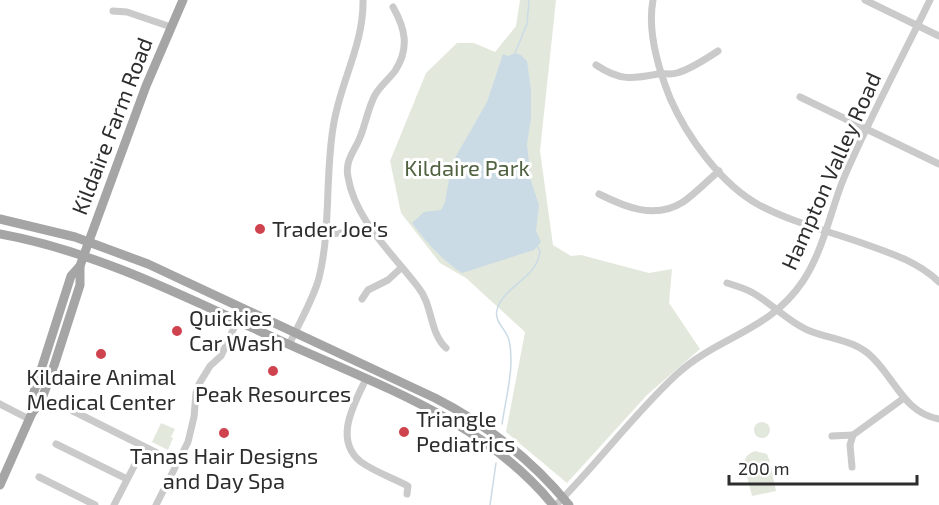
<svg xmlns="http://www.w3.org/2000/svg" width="939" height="505" viewBox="0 0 939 505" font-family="'Exo 2',sans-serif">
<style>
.green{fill:#e3e8dc}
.water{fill:#cadbe6}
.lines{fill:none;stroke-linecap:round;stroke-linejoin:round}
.stream{stroke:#cadbe6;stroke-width:1.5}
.minor{stroke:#cacaca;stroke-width:7}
.major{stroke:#a5a5a5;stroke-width:9}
.poi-dot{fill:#cf434e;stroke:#fff;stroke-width:2}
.labels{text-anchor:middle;stroke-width:6;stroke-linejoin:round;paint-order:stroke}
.street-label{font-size:22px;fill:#2d2d2d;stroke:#fff}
.park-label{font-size:22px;fill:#506240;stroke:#fff}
.poi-label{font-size:22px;fill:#2d2d2d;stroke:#fff;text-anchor:start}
</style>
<rect width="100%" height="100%" fill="#fff"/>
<g class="green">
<path d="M520,0H556L540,151L553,245L571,256L581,255L649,273L672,269L669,303L700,349L647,395L567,483L506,432L525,332L466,278L440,263L401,213L390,161L426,73L457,43H474L495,52L516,26Z"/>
<circle cx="762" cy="430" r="8"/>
<path d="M161,423L175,429L171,437L173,438L168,450L152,442Z"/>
<path d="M755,451L767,454L770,462L768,465L748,469C742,460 745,455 755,451Z"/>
<path d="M771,467L776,491L752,496L746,472Z"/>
</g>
<path class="water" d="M515,53L521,55L527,61L531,90V119L527,144L531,181L539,205L536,231L541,242L534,250L462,273C442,260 426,242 412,223L424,212L441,210L445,202L449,179L456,156L487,102L503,54L508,56Z"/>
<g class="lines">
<g class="stream">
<path d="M515,53L527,24L529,0"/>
<path d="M502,424C506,397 515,366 509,340C506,329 494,322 497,310C502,287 538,278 540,251L536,244"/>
<path d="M490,505L496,463"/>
</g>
<g class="minor">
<path d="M653,0C647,32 658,68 670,98C687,137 721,184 759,205C791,222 828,231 862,243C890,253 917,261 939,282"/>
<path d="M865,0L939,36"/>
<path d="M393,7C405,28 410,48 395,71C389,79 380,86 375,95C367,110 365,128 358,142C352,154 345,163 348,177C355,220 393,254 418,287C433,305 429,332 446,348"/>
<path d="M113,11L127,12L171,27"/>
<path d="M596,65C620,81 632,79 658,74C664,73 671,75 677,73C691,69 706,59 718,51"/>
<path d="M800,97L939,164"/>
<path d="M599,194C625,207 655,220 683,202C696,193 707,181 719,171"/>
<path d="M326,234L355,232L369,225"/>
<path d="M727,283C736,286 745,288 753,293C773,304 789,323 810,331C833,340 856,340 873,358C896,381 905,413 939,419"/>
<path d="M362,299L368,290L388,280L401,268"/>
<path d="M289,345C299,323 313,300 319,278C331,229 325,178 333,128C339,84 364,45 363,0"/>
<path d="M366,379C354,404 333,440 361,462C375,472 393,478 408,486L407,494"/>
<path d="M0,404L29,419"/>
<path d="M73,411L177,463"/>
<path d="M832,436L853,435"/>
<path d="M56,444L127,479"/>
<path d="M852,467L850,445L853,435L904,398"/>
<path d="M39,477L95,505"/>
<path d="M114,505L144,447"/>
<path d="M156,505L188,442L194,417L196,393L199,384L210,366L221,356L237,321"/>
<path d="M556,505C598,463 633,415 676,375C718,336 769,332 803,281C823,251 830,213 843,180C869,119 901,60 930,0"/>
</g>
<g class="major">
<path d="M0,219L75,237L148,264L435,398C486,424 532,460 569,505"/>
<path d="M0,234C99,252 189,299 279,340C375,384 484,420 553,505"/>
<path d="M32,413V398L71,276L80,266"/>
<path d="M0,485L32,413L40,403L51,375L80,285V266L89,241L146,86L183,0"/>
</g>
</g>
<g class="poi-dot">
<circle cx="260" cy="229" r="6"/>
<circle cx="177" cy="331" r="6"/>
<circle cx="101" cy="354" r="6"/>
<circle cx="273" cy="371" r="6"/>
<circle cx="404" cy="432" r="6"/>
<circle cx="224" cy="433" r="6"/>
</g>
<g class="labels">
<g class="street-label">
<text transform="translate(112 126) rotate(-69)" y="8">Kildaire Farm Road</text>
<text transform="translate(831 171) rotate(-66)" y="8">Hampton Valley Road</text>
</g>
<g class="park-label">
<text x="467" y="176">Kildaire Park</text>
</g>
<g class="poi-label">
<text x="272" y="237">Trader Joe's</text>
<text x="189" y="326">Quickies<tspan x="189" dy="25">Car Wash</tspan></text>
<text x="101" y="385" text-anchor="middle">Kildaire Animal<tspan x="101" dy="25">Medical Center</tspan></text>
<text x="273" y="402" text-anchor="middle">Peak Resources</text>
<text x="416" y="427">Triangle<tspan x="416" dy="25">Pediatrics</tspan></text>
<text x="224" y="464" text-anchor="middle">Tanas Hair Designs<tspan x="224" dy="25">and Day Spa</tspan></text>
</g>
</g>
<path d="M729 475v9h188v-9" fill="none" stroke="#2d2d2d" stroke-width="3"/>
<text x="738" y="475" font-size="18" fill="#2d2d2d" stroke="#ffffff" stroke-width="4.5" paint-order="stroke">200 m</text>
</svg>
